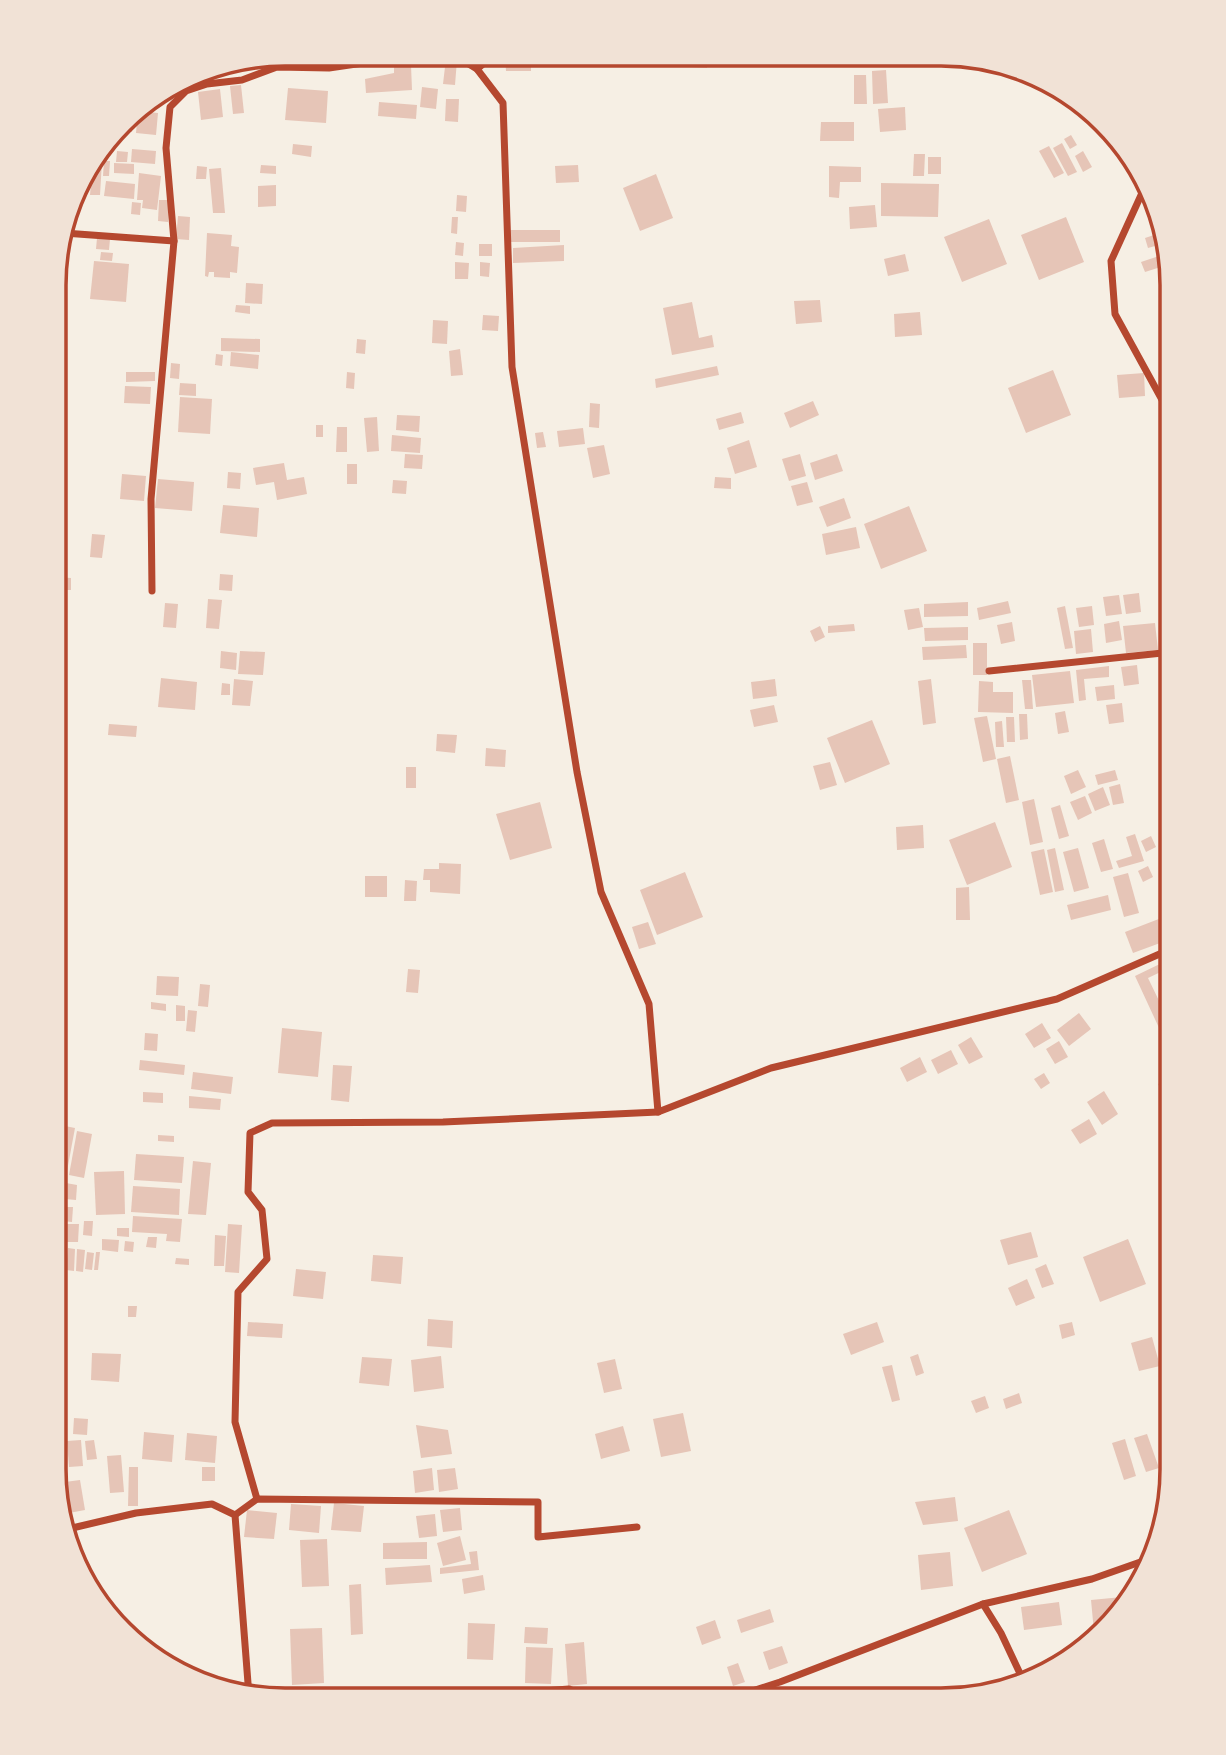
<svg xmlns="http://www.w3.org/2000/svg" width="1226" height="1755" viewBox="0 0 1226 1755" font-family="'Open Sans',sans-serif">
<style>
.building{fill:#e6c5b7}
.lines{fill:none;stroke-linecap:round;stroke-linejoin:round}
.minor{stroke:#b5482f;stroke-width:7}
.rim{fill:none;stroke:#b5482f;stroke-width:3.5}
</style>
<rect width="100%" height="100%" fill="#f6efe4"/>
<g class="building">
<path d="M353,54L370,55V61L353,60Z"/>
<path d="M505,55H531V71H506Z"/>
<path d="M692,55L708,56L707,68L691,67Z"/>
<path d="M439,59L457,60L455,85L443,84L445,67H439Z"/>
<path d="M411,65L412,90L366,93L365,79L394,73V67Z"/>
<path d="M207,69L206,79H189Z"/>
<path d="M886,70L888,103L873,104L872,71Z"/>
<path d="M854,75H866L867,104H854Z"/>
<path d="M241,85L244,113L233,114L230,86Z"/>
<path d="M422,87L438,89L436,109L420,107Z"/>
<path d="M288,88L328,91L326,123L285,120Z"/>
<path d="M220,89L223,117L201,120L198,92Z"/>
<path d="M446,99H459L458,122L445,121Z"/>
<path d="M379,102L417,105L416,119L378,116Z"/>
<path d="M905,107L906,130L880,132L878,109Z"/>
<path d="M138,111L158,113L156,135L136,133Z"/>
<path d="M127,118L133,119L132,132L117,131Z"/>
<path d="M821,122H854V141H820Z"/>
<path d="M1071,135L1077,145L1070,149L1064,139Z"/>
<path d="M1062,143L1077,172L1068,176L1053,148Z"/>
<path d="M293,144L312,146L311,157L292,154Z"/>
<path d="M1049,146L1064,173L1054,178L1039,151Z"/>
<path d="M132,149L156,151L155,164L131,162Z"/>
<path d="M117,151L128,152L127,162H116Z"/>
<path d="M1083,151L1092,167L1083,172L1075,156Z"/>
<path d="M914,154H925L924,176H913Z"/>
<rect x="928" y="157" width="13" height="17"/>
<path d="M93,160L102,161L100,195H90L92,171L85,170Z"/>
<path d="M104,161H110L109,176H103Z"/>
<path d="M114,163L134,164V174L114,173Z"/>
<path d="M261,165L276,166V174L260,173Z"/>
<path d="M578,165L579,182L556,183L555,166Z"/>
<path d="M197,166L207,167L206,179H196Z"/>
<path d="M829,166L861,167V182H840L839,198L829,197Z"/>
<path d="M221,168L225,213H213L209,169Z"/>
<path d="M139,173L161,176L157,210L142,208L143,200H137Z"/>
<path d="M84,174H86L85,194H77Z"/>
<path d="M656,174L673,218L640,231L623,188Z"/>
<path d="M106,181L135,184L134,199L104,196Z"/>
<path d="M881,183L939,184L938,217L881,216Z"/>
<path d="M276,185V206L258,207V186Z"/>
<path d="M457,195L467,196L466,212L456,211Z"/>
<path d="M159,200H169L168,222L158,221Z"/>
<path d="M132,202L141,203L140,215L131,214Z"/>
<path d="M875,205L877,227L850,229L849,207Z"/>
<path d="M178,216L190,217L189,240L176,239Z"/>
<path d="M452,217H458L457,234L451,233Z"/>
<path d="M1066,217L1084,262L1039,280L1021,235Z"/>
<path d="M989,219L1007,264L962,282L944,237Z"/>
<rect x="510" y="230" width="50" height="12"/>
<path d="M207,233L232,235L231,246L239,247L237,273L230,272V278L214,277V272H209L208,277L205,276Z"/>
<path d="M1160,233L1162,244L1148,248L1145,238Z"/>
<path d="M97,238L110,239L109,250L96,249Z"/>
<path d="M456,242L464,243L463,256L455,255Z"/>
<rect x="479" y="244" width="13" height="12"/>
<path d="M564,245V261L513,263V248Z"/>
<path d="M101,252L113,253L112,261L100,260Z"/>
<path d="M905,254L909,271L888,276L884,259Z"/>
<path d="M1165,254L1167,265L1145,272L1141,262Z"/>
<path d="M94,261L129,264L126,302L90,299Z"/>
<path d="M455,262L469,263L468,279H455Z"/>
<path d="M480,262L490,263L489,277L480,276Z"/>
<path d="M246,283L263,284L262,304L245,303Z"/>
<path d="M820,300L822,322L796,324L794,301Z"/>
<path d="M692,302L699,338L712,335L714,347L672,355L663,308Z"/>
<path d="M236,305L250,306V314L235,312Z"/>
<path d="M920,312L922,335L895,337L894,314Z"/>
<path d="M483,315L499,316L498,331L482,330Z"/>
<path d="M433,320L448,321L447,344L432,343Z"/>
<path d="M221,338L260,339V352L221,351Z"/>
<path d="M357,339L366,340L365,354L356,353Z"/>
<path d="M460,349L463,375L451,376L449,351Z"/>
<path d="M231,352L259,355L258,369L230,366Z"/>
<path d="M216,354L223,355L222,366L215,365Z"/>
<path d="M171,363L180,364L179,379L170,378Z"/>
<path d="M717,366L719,375L656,388L655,379Z"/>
<path d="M1053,370L1071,415L1026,433L1008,388Z"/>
<path d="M126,372H155V381L126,382Z"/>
<path d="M347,372L355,373L354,389L346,388Z"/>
<path d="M1144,373L1145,396L1119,398L1117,375Z"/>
<path d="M180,383L196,384V396L179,395Z"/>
<path d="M125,386L151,387L150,404L124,403Z"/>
<path d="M180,397L212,399L210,434L178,432Z"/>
<path d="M813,401L819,415L790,428L784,413Z"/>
<path d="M590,403L600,404L599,428L589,427Z"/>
<path d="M741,412L744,423L719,430L716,419Z"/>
<path d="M397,415L420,416L419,432L396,430Z"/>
<path d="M377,417L379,451L367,452L364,418Z"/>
<rect x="316" y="425" width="7" height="12"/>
<path d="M337,427H347V452H336Z"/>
<path d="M583,428L585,444L559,447L557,431Z"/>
<path d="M543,432L546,447L537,448L535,433Z"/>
<path d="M392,435L421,438L420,453L391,451Z"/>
<path d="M749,440L757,467L735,474L727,448Z"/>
<path d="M604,445L610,474L593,478L587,448Z"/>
<path d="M405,454L423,455L422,469L404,468Z"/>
<path d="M800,454L806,476L789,481L782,459Z"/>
<path d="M837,454L843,471L815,480L810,463Z"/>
<path d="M284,463L287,480L304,477L307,494L277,500L274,482L256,485L253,468Z"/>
<rect x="347" y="464" width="10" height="20"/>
<path d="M228,472L241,473L240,489L227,488Z"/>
<path d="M122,474L146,476L144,501L120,499Z"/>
<path d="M715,477L731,478V489L714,488Z"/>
<path d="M158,479L194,482L192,511L155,508Z"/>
<path d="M393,480L407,481L406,494L392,493Z"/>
<path d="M807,482L813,502L797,506L791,486Z"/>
<path d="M844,498L851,518L827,527L819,507Z"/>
<path d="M223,505L259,508L257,537L220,533Z"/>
<path d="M909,506L927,551L881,569L864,524Z"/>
<path d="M856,527L860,548L826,555L822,534Z"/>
<path d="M92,534L105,535L102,558L90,557Z"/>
<path d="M220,574L233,575L232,591L219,590Z"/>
<path d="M56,577L71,578V590H56Z"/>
<path d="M1139,593L1141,612L1126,614L1123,595Z"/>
<path d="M1119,595L1122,614L1106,616L1103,597Z"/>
<path d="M208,599L222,600L219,629L206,628Z"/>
<path d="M1008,601L1011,613L979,620L977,608Z"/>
<path d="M968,602V616L924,617V604Z"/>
<path d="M165,603L178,604L176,628L163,627Z"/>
<path d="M1065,606L1073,648L1065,649L1057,608Z"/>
<path d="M1092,606L1094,625L1079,627L1076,608Z"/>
<path d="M919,608L923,627L908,630L904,610Z"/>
<path d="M1119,621L1122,640L1106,643L1104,624Z"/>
<path d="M1012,622L1015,641L1001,644L997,625Z"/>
<path d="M1155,623L1158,650L1126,653L1123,626Z"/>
<path d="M854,624L855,631L828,633V626Z"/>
<path d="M820,626L825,637L815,642L810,631Z"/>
<path d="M968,627V640L925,641L924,628Z"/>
<path d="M1091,629L1093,652L1076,654L1074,631Z"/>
<rect x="973" y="643" width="14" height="32"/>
<path d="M966,645L967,658L923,660L922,647Z"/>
<path d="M221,651L237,653L236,670L220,668Z"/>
<path d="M240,651L265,652L263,675L238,674Z"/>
<path d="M1137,665L1139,684L1124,686L1121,667Z"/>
<path d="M1109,666V677L1084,679L1086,700L1079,701L1076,670Z"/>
<path d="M1070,671L1074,703L1036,707L1032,675Z"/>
<path d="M161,678L197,682L195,710L158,707Z"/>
<path d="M234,679L253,681L250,706L232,705Z"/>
<path d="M775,679L777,696L753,699L751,682Z"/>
<path d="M931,679L936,723L923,725L918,681Z"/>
<path d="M1022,680H1031L1033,709H1025Z"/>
<path d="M979,681L993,682V692H1013V713L978,712Z"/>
<path d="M222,683L230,684V695H221Z"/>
<path d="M1114,685L1115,699L1097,701L1095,687Z"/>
<path d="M1122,703L1124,722L1109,724L1106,705Z"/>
<path d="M774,705L778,722L754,727L750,710Z"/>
<path d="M1065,711L1069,732L1058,734L1055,713Z"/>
<path d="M1019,714H1027L1028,739L1020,740Z"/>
<path d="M987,716L996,759L983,762L974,718Z"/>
<path d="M1006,717H1014L1015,742H1007Z"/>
<path d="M872,720L890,764L845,783L827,738Z"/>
<path d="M1002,721L1004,747H996L995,722Z"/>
<path d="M109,724L137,726L136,737L108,735Z"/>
<path d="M437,734L457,735L455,753L436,751Z"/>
<path d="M486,748L506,750L505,767L485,766Z"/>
<path d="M1010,756L1019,800L1006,803L997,759Z"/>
<path d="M830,762L837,785L820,790L813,766Z"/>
<rect x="406" y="767" width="10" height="21"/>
<path d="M1078,770L1086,787L1071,794L1064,776Z"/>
<path d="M1115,770L1118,780L1098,785L1095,775Z"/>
<path d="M1120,784L1124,803L1113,805L1109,787Z"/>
<path d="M1103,787L1110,805L1095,811L1088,794Z"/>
<path d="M1085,796L1092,813L1078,820L1070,802Z"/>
<path d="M1034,799L1043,842L1030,845L1022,802Z"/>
<path d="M540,802L552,848L510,860L496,814Z"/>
<path d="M1060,805L1069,836L1059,839L1051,808Z"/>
<path d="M995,822L1012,867L967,885L949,840Z"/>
<path d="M923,825L924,848L897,850L896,827Z"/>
<path d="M1135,834L1144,861L1119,868L1116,861L1132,856L1126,837Z"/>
<path d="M1151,836L1156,847L1146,852L1141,841Z"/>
<path d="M1104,839L1113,869L1101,872L1092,843Z"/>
<path d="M1055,848L1064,890L1055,892L1047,850Z"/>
<path d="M1078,848L1089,888L1074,892L1063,852Z"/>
<path d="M1044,849L1053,892L1040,895L1031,852Z"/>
<path d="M439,863L461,864L460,894L430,892V880H423L424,869H439Z"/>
<path d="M1148,866L1153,877L1143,882L1138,871Z"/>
<path d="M685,872L703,917L657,935L640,890Z"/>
<path d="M1128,873L1139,913L1124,917L1113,877Z"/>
<rect x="365" y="876" width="22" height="21"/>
<path d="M405,880L417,881L416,901H404Z"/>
<path d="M969,887L970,920H956V888Z"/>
<path d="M1108,895L1111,910L1071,920L1067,905Z"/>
<path d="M1164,917L1171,939L1133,953L1125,932Z"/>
<path d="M648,922L656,944L639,949L632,927Z"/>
<path d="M1166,961L1169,968L1148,978L1163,1009L1171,1004V1024L1160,1030L1135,976Z"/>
<path d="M408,969L420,970L418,993L406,992Z"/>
<path d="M157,976L179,977L178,996L156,995Z"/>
<path d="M200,984L210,985L208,1007L198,1006Z"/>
<path d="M151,1002L166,1004V1011L151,1009Z"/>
<path d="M176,1005L185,1006V1021H176Z"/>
<path d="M188,1010L197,1011L195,1032L186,1031Z"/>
<path d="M1079,1013L1091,1029L1069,1046L1057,1030Z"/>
<path d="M1042,1023L1051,1038L1034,1048L1025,1034Z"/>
<path d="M282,1028L322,1032L318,1077L278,1073Z"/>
<path d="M145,1033L158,1034L157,1051L144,1050Z"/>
<path d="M971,1037L983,1057L969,1064L958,1045Z"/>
<path d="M1059,1041L1068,1057L1055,1064L1046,1049Z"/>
<path d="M951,1050L958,1064L938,1074L931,1060Z"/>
<path d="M920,1057L927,1072L907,1082L900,1068Z"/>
<path d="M140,1060L185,1065L184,1075L139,1070Z"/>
<path d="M333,1065L352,1066L349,1102L331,1100Z"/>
<path d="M193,1072L233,1077L231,1094L191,1089Z"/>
<path d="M1044,1073L1050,1083L1041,1089L1034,1079Z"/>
<path d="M1171,1077V1105L1169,1106L1158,1084Z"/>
<path d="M1104,1091L1118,1114L1102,1125L1087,1102Z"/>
<path d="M143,1092L163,1093V1103L143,1102Z"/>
<path d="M189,1096L221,1099L220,1110L189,1108Z"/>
<path d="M1089,1119L1097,1134L1080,1144L1071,1130Z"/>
<path d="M55,1124L75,1128L67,1171L55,1169Z"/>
<path d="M77,1131L92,1134L84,1178L69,1175Z"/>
<path d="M158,1135L174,1136V1142L158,1141Z"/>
<path d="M136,1154L184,1157L182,1183L134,1180Z"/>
<path d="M193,1161L211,1163L206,1215L188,1214Z"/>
<path d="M124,1171L125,1214L96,1215L94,1172Z"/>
<path d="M66,1183L77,1185L76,1200L65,1199Z"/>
<path d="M133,1186L180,1189L179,1215L131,1212Z"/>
<path d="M1171,1186V1199L1164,1202L1159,1191Z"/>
<path d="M55,1206L61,1207L60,1223L55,1222Z"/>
<path d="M63,1207H73L72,1222L62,1221Z"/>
<path d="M133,1216L182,1219L180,1242L166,1241L167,1234L132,1232Z"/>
<path d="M84,1221H93L92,1236L83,1235Z"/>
<path d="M55,1224H79L78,1242H55Z"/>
<path d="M228,1224L242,1225L239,1273L225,1272Z"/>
<path d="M117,1228H129V1237L117,1236Z"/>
<path d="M1031,1232L1038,1257L1008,1265L1000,1240Z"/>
<path d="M215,1235L226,1236L224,1266H214Z"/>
<path d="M148,1237H157L156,1248L146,1247Z"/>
<path d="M102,1239L119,1240L118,1252L102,1250Z"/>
<path d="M1128,1239L1146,1284L1100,1302L1083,1257Z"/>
<path d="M125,1241L134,1242L133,1252L124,1251Z"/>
<path d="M58,1248L65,1249L64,1271L56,1270Z"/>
<path d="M68,1248L75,1249L74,1271L66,1270Z"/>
<path d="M77,1249L85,1250L83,1272L76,1271Z"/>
<path d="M87,1252L94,1253L92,1270L85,1269Z"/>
<path d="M96,1252H100L98,1270H94Z"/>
<path d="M373,1255L403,1257L401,1284L371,1281Z"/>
<path d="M176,1258L189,1259V1265L175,1264Z"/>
<path d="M1046,1264L1054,1284L1042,1288L1035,1269Z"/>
<path d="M296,1269L326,1272L323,1299L293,1296Z"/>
<path d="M1027,1279L1035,1298L1016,1306L1008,1288Z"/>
<path d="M128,1306H137L136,1317H128Z"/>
<path d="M428,1319L453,1321L452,1348L427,1346Z"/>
<path d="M248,1322L283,1324L282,1338L247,1336Z"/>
<path d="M877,1322L884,1342L851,1355L843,1334Z"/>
<path d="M1072,1322L1075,1335L1062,1339L1059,1325Z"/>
<path d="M1152,1337L1160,1366L1139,1371L1131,1343Z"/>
<path d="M92,1353L121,1354L119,1382L91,1380Z"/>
<path d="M918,1354L924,1373L916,1376L910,1357Z"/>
<path d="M441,1356L444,1388L414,1392L411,1360Z"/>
<path d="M362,1357L392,1359L389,1386L359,1383Z"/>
<path d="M615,1359L622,1389L604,1393L597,1363Z"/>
<path d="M892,1365L900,1400L892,1402L882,1367Z"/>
<path d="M1019,1393L1022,1403L1006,1409L1003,1399Z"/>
<path d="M985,1396L989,1408L976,1413L971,1401Z"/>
<path d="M683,1413L691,1451L661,1457L653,1419Z"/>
<path d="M74,1418L88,1419L87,1435L73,1434Z"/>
<path d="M54,1422L66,1423L65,1438L54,1437Z"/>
<path d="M416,1425L448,1430L452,1454L421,1458Z"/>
<path d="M623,1426L630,1451L601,1459L595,1434Z"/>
<path d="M144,1432L174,1435L172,1462L142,1459Z"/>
<path d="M187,1433L217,1436L215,1463L185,1460Z"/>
<path d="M1147,1434L1159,1468L1146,1472L1134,1438Z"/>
<path d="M1125,1439L1136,1476L1124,1480L1112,1443Z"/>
<path d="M81,1440L83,1466L69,1467L67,1441Z"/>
<path d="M94,1440L97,1459L87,1460L85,1441Z"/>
<path d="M1171,1444V1475L1167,1476L1159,1448Z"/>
<path d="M54,1446H63L65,1472L55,1473Z"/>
<path d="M121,1455L124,1492L110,1493L107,1456Z"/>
<path d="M129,1467H138V1506H128Z"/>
<rect x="202" y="1467" width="13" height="14"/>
<path d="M432,1468L434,1490L415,1493L413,1471Z"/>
<path d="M455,1468L458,1489L439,1492L437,1470Z"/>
<path d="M80,1480L85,1510L69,1513L65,1482Z"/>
<path d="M955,1497L958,1521L923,1525L915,1502Z"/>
<path d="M334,1503L364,1506L361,1532L331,1530Z"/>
<path d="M291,1504L321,1506L319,1533L289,1530Z"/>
<path d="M460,1508L462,1530L443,1532L440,1510Z"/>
<path d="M247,1510L277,1513L274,1539L244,1537Z"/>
<path d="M1009,1510L1027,1554L982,1572L964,1528Z"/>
<path d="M435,1514L437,1536L419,1538L416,1516Z"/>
<path d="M460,1536L466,1560L443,1566L437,1543Z"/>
<path d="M327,1539L329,1586L302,1587L300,1540Z"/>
<path d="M427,1542V1559H383V1543Z"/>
<path d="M477,1551L479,1570L440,1574V1568L471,1564L469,1552Z"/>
<path d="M950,1552L953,1586L921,1590L918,1555Z"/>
<path d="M430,1565L432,1582L386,1585L385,1568Z"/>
<path d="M483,1575L485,1590L464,1594L462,1579Z"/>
<path d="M361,1584L363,1634L351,1635L349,1585Z"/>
<path d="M1128,1584H1138L1129,1602Z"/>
<path d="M1122,1597L1123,1607L1094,1632L1091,1600Z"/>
<path d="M1059,1602L1062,1625L1024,1630L1021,1607Z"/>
<path d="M770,1609L774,1622L741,1633L737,1620Z"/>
<path d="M715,1620L721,1638L702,1645L696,1627Z"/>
<path d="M468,1623L495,1624L493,1660L467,1659Z"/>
<path d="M525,1627L548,1628L547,1644L524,1643Z"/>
<path d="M322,1628L324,1683L292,1685L290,1629Z"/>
<path d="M584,1642L587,1684L568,1686L565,1644Z"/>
<path d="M782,1646L788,1663L769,1670L763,1652Z"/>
<path d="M526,1647L553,1648L551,1684L525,1683Z"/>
<path d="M738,1663L745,1682L733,1686L727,1667Z"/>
</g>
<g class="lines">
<g class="minor">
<path d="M477,69L489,59V55"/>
<path d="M1147,182L1111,261L1115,314L1172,418"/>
<path d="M64,233L174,241L151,499L152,591"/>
<path d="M174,241L166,148L170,107L186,91L207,84L242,80L277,67L329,68L404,57L454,55L477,69L503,103L512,367L577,772L601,892L649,1004L658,1112L771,1068L1057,999L1171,949"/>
<path d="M989,671L1172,652"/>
<path d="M257,1499L235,1422L238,1292L267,1259L262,1210L248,1192L250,1133L272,1123L443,1122L658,1112"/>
<path d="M235,1515L257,1499L538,1502V1537L637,1527"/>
<path d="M68,1529L136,1513L212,1504L235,1515L249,1696"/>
<path d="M983,1604L1092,1579L1146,1560"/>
<path d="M440,1699L569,1689L591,1700"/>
<path d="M725,1700L780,1682L983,1604L1001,1633L1024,1682"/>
</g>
</g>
<path d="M0 0H1226V1755H0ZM285 66H941A219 219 0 0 1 1160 285V1469A219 219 0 0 1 941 1688H285A219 219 0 0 1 66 1469V285A219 219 0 0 1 285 66Z" fill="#f1e2d6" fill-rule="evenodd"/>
<path class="rim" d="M285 66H941A219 219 0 0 1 1160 285V1469A219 219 0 0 1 941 1688H285A219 219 0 0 1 66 1469V285A219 219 0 0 1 285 66Z"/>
</svg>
